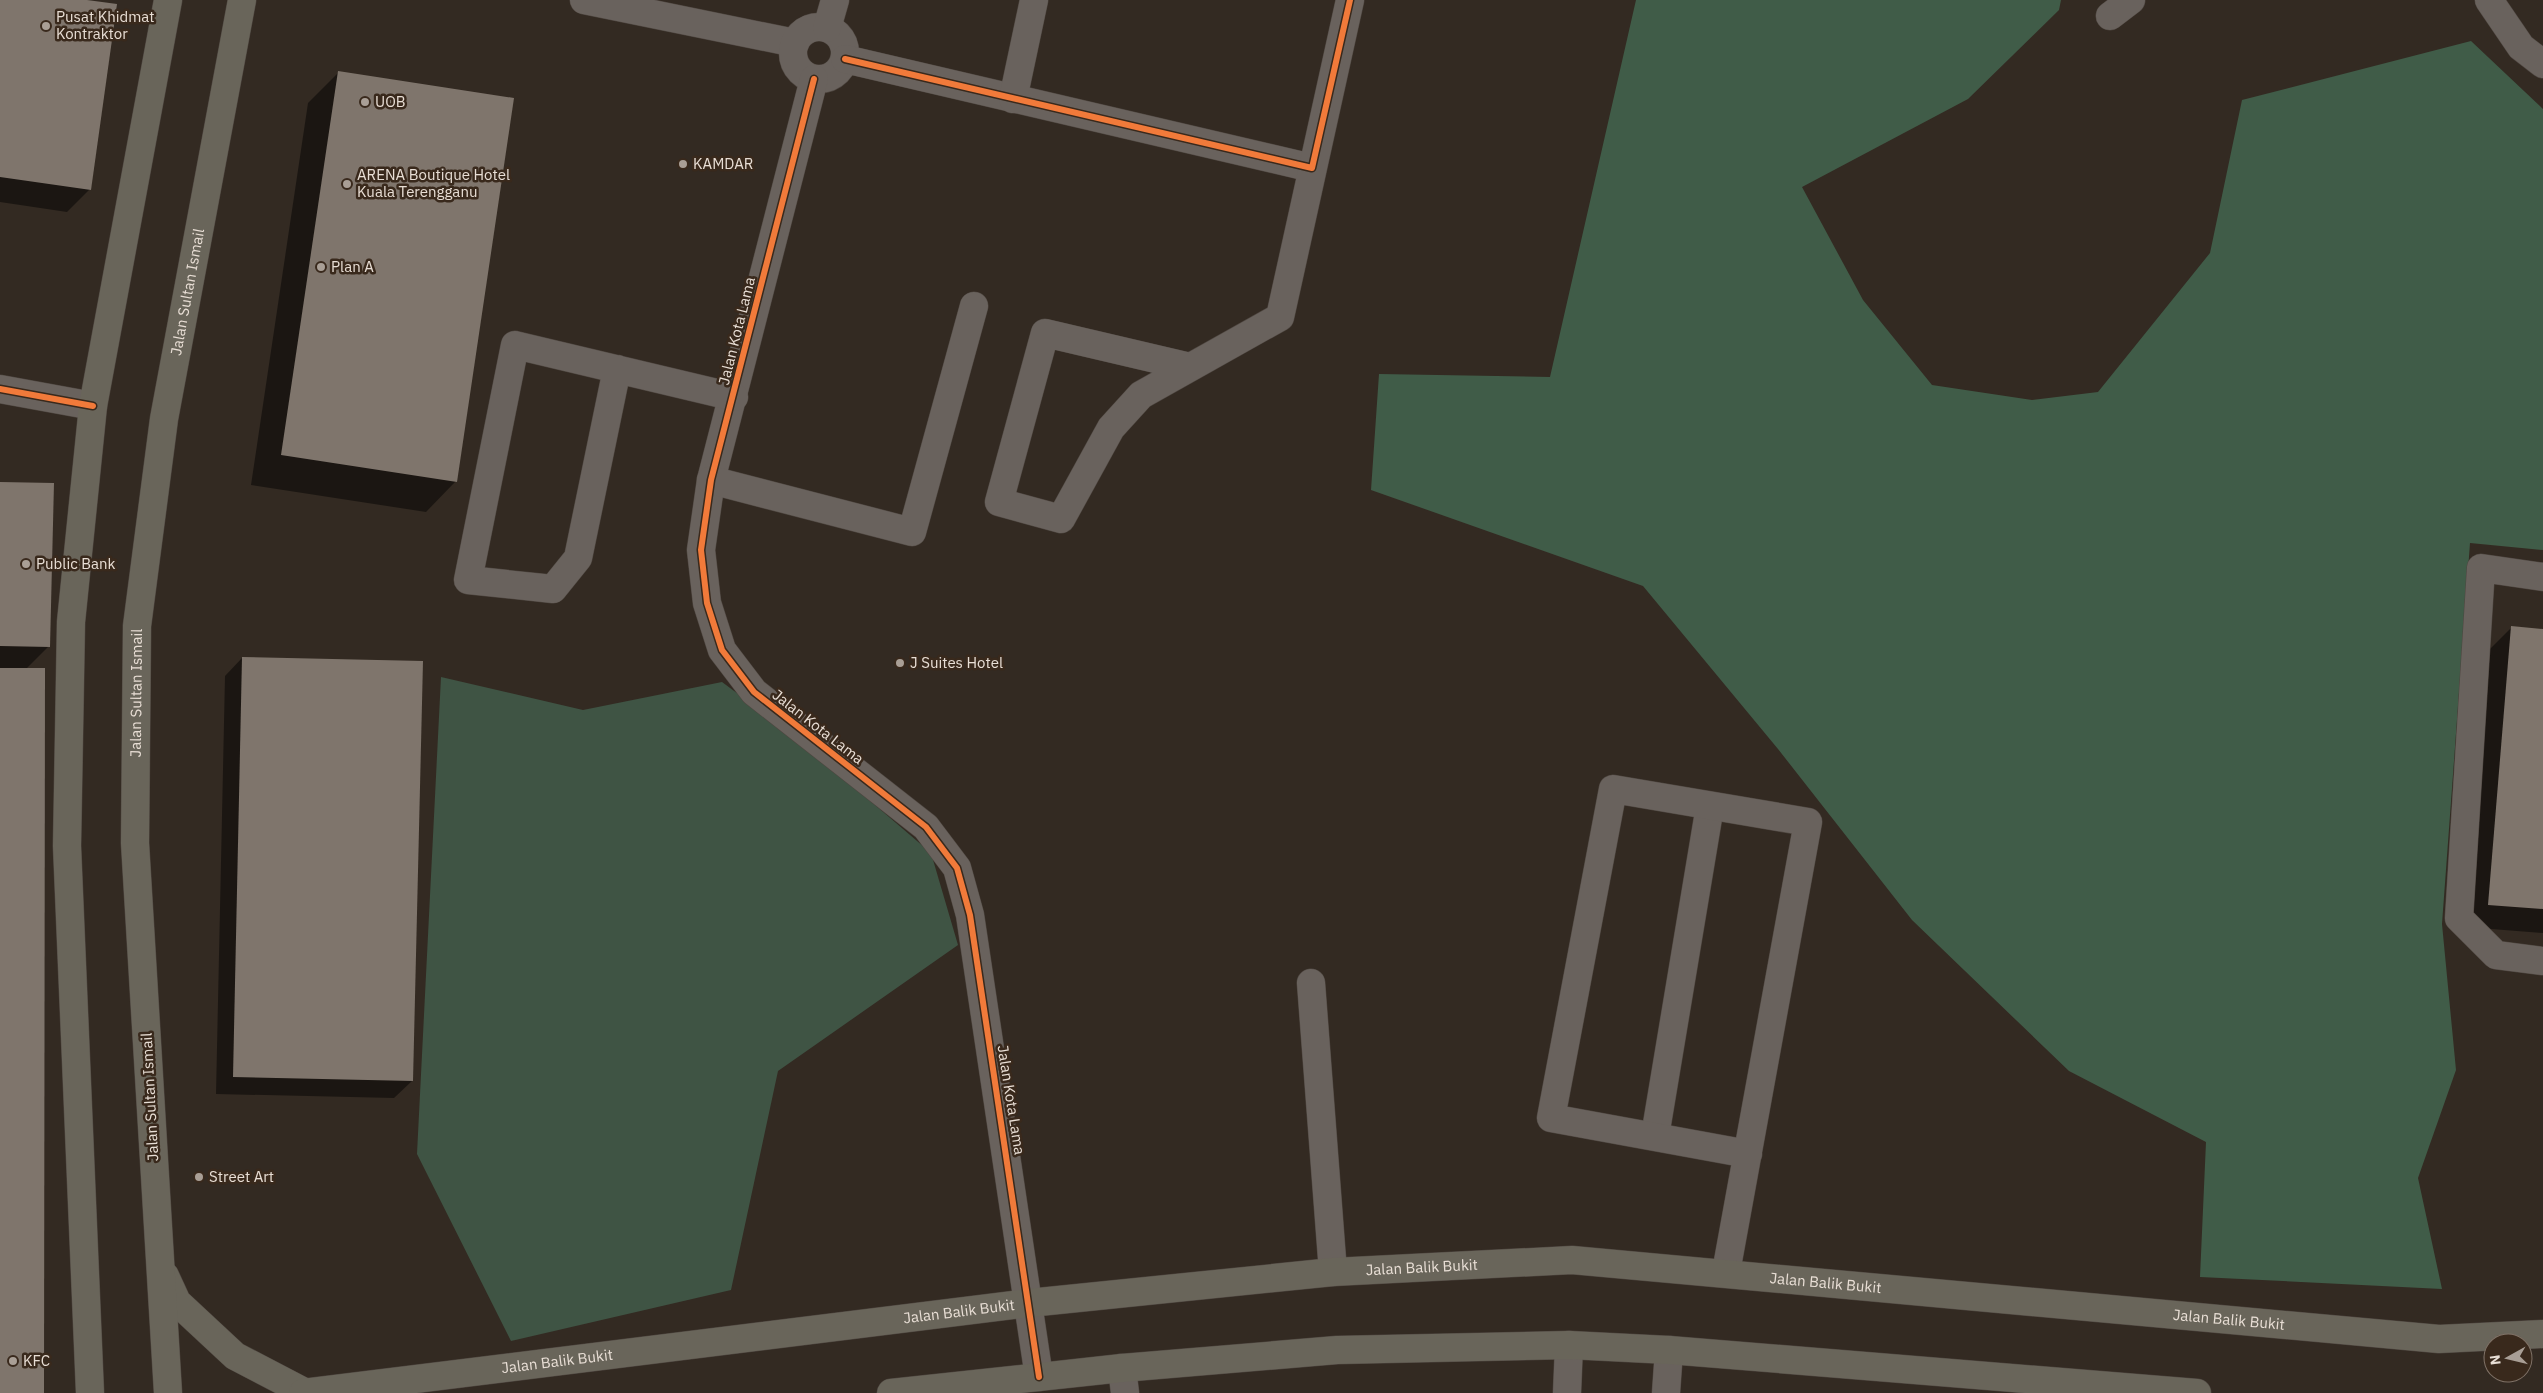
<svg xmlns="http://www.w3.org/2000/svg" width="2543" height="1393" viewBox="0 0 2543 1393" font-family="'IBM Plex Sans',sans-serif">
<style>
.green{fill:#3f5444}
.forest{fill:#405c48}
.shadow{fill:#0007}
.building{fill:#7f756c}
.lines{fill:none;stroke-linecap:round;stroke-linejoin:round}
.minor-casing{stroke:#4f4741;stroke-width:29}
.major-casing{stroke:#4f4741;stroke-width:29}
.minor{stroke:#69625d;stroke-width:28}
.major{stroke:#69655a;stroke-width:28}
.cycleway-casing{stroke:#39291c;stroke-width:9}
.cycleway{stroke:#f17a3a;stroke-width:6}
.poi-dot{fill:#a99f96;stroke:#39291c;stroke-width:2}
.labels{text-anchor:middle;stroke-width:5;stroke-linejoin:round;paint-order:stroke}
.poi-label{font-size:15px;fill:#e8ded5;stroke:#39291c;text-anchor:start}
.street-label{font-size:15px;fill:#e8ded5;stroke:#39291c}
</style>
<rect width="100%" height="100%" fill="#332a22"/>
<path class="green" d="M441,677L583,710L722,682L797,738L931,853L958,945L778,1071L731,1290L511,1341L417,1154Z"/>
<path class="forest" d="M1636,0H2061L2059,10L1968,99L1802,187L1863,300L1932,385L2032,400L2098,392L2210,253L2242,100L2471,41L2543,109V550L2470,543L2442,924L2456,1070L2418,1178L2442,1289L2200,1277L2206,1142L2069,1071L1912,920L1778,749L1643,586L1371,490L1379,374L1550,377Z"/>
<g class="shadow">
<path d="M0,0H78L90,189L67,212L0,202Z"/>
<path d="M339,72L456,481L426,512L251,485L308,103Z"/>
<path d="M0,483L49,646L26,669L42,1393H0Z"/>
<path d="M2511,628L2543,630V933L2466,927L2489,650Z"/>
<path d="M242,658L412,1081L394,1098L216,1094L225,676Z"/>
</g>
<g class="building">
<path d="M0,0H87L117,4L91,190L0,177Z"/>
<path d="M338,71L514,98L457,482L281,455Z"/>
<path d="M0,482L54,483L50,647L0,646Z"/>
<path d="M2511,626L2543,629V909L2488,905Z"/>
<path d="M242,657L423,661L413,1081L233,1077Z"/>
<path d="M0,668H45L44,1393H0Z"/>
</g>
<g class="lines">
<defs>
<g id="minor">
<path d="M584,0L795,43"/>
<path d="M2489,0L2521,47L2543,64"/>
<path d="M2110,16L2131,0"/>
<circle cx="819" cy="53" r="26"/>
<path d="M827,28L835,0"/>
<path d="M845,59L1312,168"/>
<path d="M814,79L711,480L701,550L707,603L722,650L754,692L926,827L957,868L970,915L1039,1377"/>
<path d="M1013,99L1034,0"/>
<path d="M1190,367L1045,333L999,502L1061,519L1111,428L1141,395L1280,317L1350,0"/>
<path d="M617,369L578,558L553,589L468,580L515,345L734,397"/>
<path d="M0,389L93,406"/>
<path d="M711,480L912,532L974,306"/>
<path d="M2543,577L2481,568L2459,918L2496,955L2543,961"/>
<path d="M1311,983L1333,1272"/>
<path d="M1655,1136L1710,806"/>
<path d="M1726,1272L1808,822L1613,789L1551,1118L1748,1154"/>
<path d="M1122,1368L1125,1393"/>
<path d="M1567,1393L1569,1345"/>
<path d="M1666,1393L1669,1350"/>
</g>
<g id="major">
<path d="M165,1276L177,1302L235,1356L306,1393"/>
<path d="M90,1393L67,846L71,622L93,406L168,0"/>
<path id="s1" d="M168,1393L135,843L137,626L164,419L242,0"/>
<path id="s2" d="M303,1393L1029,1303L1333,1272L1572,1260L2439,1339L2543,1334"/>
<path d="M891,1393L1122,1368L1337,1350L1569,1345L1669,1350L2197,1393"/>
</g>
</defs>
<use href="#minor" class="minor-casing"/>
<use href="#major" class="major-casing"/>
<use href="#minor" class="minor"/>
<use href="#major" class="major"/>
<defs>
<g id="cycleway">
<path d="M845,59L1312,168L1350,0"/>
<path d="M814,79L711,480L701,550L707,603L722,650L754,692L926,827L957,868L970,915L1039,1377"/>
<path d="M0,389L93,406"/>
</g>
</defs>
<use href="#cycleway" class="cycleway-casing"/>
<use href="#cycleway" class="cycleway"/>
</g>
<g class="poi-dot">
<circle cx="46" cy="26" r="5"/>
<circle cx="365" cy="102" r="5"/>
<circle cx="683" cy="164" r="5"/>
<circle cx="347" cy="184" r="5"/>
<circle cx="321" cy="267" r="5"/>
<circle cx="26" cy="564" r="5"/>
<circle cx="900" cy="663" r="5"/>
<circle cx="199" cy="1177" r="5"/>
<circle cx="13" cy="1361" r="5"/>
</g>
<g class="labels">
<g class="poi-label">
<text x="56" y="22">Pusat Khidmat<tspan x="56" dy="17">Kontraktor</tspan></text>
<text x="375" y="107">UOB</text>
<text x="693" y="169">KAMDAR</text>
<text x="357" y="180">ARENA Boutique Hotel<tspan x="357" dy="17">Kuala Terengganu</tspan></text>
<text x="331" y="272">Plan A</text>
<text x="36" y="569">Public Bank</text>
<text x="910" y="668">J Suites Hotel</text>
<text x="209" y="1182">Street Art</text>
<text x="23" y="1366">KFC</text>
</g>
<g class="street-label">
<text dy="5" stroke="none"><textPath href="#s1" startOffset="1106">Jalan Sultan Ismail</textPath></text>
<text transform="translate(737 331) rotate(-76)" y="5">Jalan Kota Lama</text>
<text dy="5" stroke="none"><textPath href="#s1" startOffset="701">Jalan Sultan Ismail</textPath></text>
<text transform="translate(818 727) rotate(38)" y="5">Jalan Kota Lama</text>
<text transform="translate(150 1097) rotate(-93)" y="5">Jalan Sultan Ismail</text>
<text transform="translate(1011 1100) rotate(81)" y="5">Jalan Kota Lama</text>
<text dy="5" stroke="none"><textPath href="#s2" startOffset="1126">Jalan Balik Bukit</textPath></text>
<text dy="5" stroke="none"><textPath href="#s2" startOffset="1531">Jalan Balik Bukit</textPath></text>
<text dy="5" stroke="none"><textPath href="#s2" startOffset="661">Jalan Balik Bukit</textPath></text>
<text dy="5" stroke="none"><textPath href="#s2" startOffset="1936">Jalan Balik Bukit</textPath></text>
<text dy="5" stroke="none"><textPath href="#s2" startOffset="256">Jalan Balik Bukit</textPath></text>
</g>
</g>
<g transform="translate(2508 1358) rotate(262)"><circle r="24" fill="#39291c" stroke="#7f7166"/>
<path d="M0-4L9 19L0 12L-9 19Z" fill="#a99f96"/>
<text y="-8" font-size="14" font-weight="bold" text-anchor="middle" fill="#e8ded5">N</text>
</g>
</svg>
